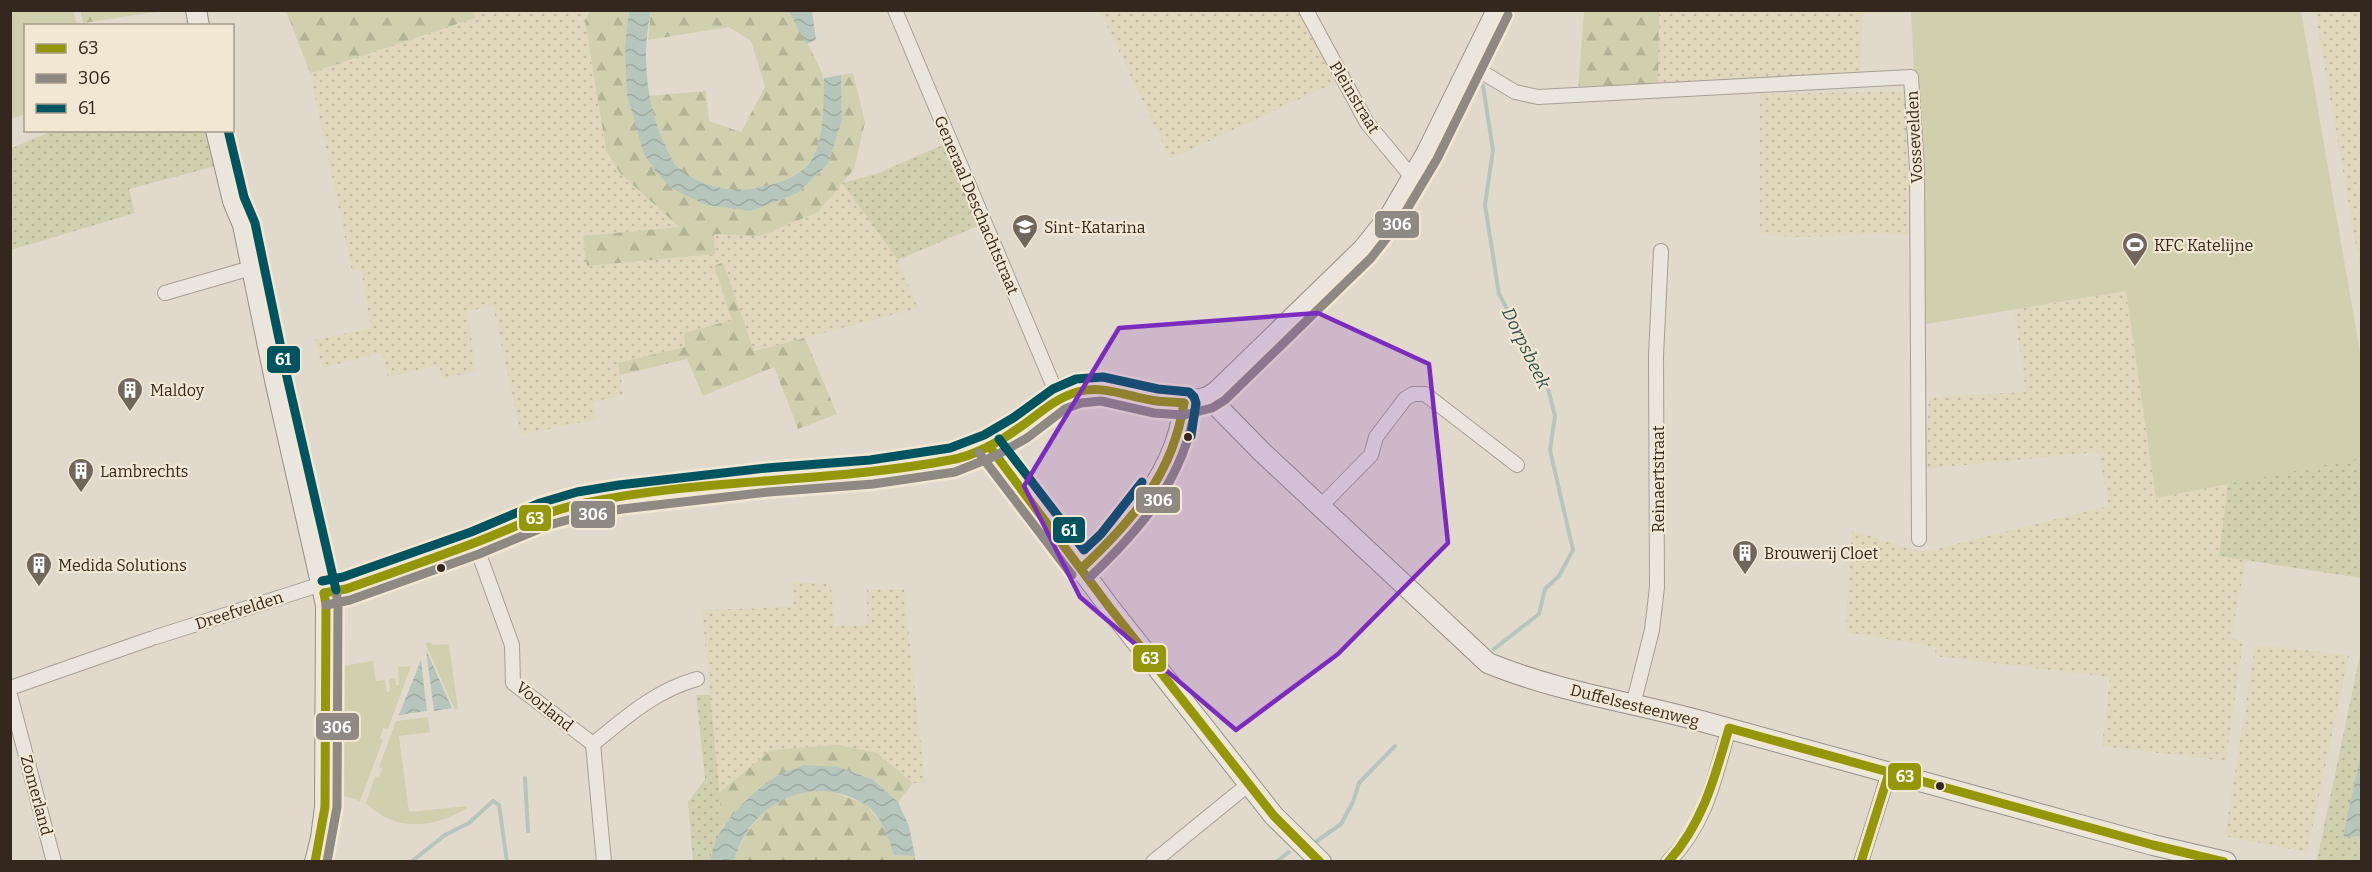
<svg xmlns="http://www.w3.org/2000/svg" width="2372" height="872" viewBox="0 0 2372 872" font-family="Bitter,serif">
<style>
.farmland{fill:url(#farmland-dots)}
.grass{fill:url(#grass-dots)}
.forest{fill:url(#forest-firs)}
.green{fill:#d0d0af}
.water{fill:url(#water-waves)}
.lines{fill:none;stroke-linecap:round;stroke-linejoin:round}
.stream{stroke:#b7c6bc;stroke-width:4}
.street-casing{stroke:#a69f95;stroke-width:16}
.secondary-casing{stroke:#968f85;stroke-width:22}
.street{stroke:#eae5dd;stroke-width:14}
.secondary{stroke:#eae5dd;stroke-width:20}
.bus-1-casing{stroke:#f2e7d2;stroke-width:14}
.bus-2-casing{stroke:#f2e7d2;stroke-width:14}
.bus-3-casing{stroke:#f2e7d2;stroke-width:14}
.bus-1{stroke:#94970a;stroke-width:9}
.bus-2{stroke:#8f8983;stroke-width:9}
.bus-3{stroke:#005460;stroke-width:9}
.marked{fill:#7b2cbf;fill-opacity:0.2;stroke:#7b2cbf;stroke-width:4.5;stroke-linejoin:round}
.bus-dot{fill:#34281e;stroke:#f2e7d2;stroke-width:2}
.labels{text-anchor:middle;stroke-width:4.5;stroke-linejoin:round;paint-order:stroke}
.street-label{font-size:16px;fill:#34281e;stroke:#f2e7d2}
.poi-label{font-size:16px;fill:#34281e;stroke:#f2e7d2;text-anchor:start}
.water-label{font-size:18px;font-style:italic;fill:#2f524e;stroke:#f2e7d2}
.line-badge{stroke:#f2e7d2;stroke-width:2}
.badge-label{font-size:16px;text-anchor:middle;font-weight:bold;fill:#fff}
</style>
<defs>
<pattern id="farmland-dots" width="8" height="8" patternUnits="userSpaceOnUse" patternTransform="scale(1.5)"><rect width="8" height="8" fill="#e0d7bd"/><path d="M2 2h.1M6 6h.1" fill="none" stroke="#c1b9a2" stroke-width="1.8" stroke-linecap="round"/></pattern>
<pattern id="grass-dots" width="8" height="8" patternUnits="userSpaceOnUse" patternTransform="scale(1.5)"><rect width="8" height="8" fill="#d0d0af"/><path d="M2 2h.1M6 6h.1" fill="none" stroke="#b3b396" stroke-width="1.8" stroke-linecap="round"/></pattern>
<pattern id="forest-firs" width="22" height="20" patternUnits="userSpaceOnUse" patternTransform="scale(1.5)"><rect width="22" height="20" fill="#d0d0af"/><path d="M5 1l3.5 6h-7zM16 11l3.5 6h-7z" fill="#b3b396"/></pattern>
<pattern id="water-waves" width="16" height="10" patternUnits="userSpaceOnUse" patternTransform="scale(1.5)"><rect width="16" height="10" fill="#b7c6bc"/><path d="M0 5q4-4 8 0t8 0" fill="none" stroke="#9eaaa1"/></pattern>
</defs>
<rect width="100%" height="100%" fill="#e1dacc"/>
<g class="farmland">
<path d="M472,11H590L585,21L605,148L621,173L679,227L583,236L587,266L715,254L714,234L760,236L818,212L842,183L898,260L918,308L754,351L723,262L714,266L733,320L684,333L686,347L619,363L623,395L593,402L596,419L521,435L493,306L468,311L475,371L442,379L439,365L388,377L381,353L323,368L314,340L371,328L361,269L352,271L310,73L474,18Z"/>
<path d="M1100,11H1302L1341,80L1170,159Z"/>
<path d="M1659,11H1903V14H1862L1861,74L1658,88Z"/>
<path d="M2315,11H2361V276Z"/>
<path d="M1908,91L1913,234L1799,237L1760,235V94Z"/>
<path d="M2126,291L2156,498L2228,483L2219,556L2246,560L2231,639L2243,641L2226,761L2102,746L2110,677L1935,656L1936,647L1845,632L1852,530L1911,549L1928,551L2109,506L2098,452L1925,469L1929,397L2026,392L2014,310Z"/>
<path d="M792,582L831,584L834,626L867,625V589H904L925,783H913L877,753L771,750L719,793L702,610L793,607Z"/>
<path d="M2255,645L2349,655L2307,852L2225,836Z"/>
</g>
<g class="grass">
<path d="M52,131H207L216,166L129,189L135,213L11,250L10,149Z"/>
<path d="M945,144L980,225L898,260L842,183L876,174Z"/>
<path d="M2361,458V578L2219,556L2228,483Z"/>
<path d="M2361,650V860H2317Z"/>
<path d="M696,695H710L723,827L711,854V861H693L688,802L705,779Z"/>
</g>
<g class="forest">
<path d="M80,10H163V11L83,23Z"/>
<path d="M472,10L475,18L310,73L286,11Z"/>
<path d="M590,11H629L625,45L644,154L751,211L798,193L828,164L842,120L841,75L853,73L865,122L854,169L818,212L760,236L714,234L715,254L587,266L583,236L679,227L620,173L606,150L585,21Z"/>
<path d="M651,11H789C796,24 822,67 824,80C827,97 822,146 811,160C782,196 706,202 675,164C661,145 655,118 648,96L706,91L709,121L741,132L765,87L751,41L729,27L648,40Z"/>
<path d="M1584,11H1659L1658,88L1578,91Z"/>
<path d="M723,262L754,351L805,338L837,414L798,429L774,367L703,396L687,359L620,375L618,363L685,347L684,333L732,320L714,266Z"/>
<path d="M838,745L877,753L913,783L898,802L872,779L838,767L745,801L723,827L719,793L771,750Z"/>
<path d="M828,790L865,804L885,827L894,855L915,856V862H734C741,833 770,798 800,792C809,790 819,790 828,790Z"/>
</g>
<g class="green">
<path d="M10,11H73L77,25L26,26L25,114L11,119Z"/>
<path d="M1911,11H2301L2361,358V458L2156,498L2126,291L1926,324Z"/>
<path d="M430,642L432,645L449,644L458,709L455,710L425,643Z"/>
<path d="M373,661L376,681L385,680L387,692L390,691L389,679L395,678L396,685H399L398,667L411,666L388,729L383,728L380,738L383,740L360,801L341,795L335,766L337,667Z"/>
<path d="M428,717L430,732L399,736L409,812L467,806V808C431,830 394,831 366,803L375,776L379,777L382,768L379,767L396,721Z"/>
</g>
<g class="water">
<path d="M629,11H651C641,55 646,108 667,149C670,154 672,161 676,165C697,187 733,194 761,187C780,183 801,176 812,159C824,140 824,100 824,78L841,75L842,120L828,164L798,193L751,211L706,205L671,188L656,172L644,154L627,95L625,45Z"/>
<path d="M789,11H812L816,40L806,44Z"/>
<path d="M426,650L452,708L434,711Z"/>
<path d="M421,660L427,711L399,715Z"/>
<path d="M2361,753V836L2343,837Z"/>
<path d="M804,765L838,767L872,779L898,802L909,826L915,856L894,855C888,837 881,814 864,804C811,771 749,804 734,861H711C711,831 750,793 774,778C783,772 795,769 804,765Z"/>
</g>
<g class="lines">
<g class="stream">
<path d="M1483,86L1493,150L1485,205L1499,294L1546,381L1555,416L1550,450L1573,550L1559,576L1545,589L1539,614L1494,649"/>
<path d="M525,778L528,831"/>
<path d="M1317,841L1341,824L1353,802L1359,783L1395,746"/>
<path d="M411,862L445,835L469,823L493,801L499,805L507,862"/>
<path d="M1276,862L1289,852"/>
</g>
<defs>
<g id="street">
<path d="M895,10L1059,399"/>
<path d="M1306,10L1367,123L1412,177"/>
<path d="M1470,65L1515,92L1538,97L1911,77L1917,169L1919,539"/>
<path d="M165,293L251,268"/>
<path d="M1320,507L1371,455L1376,437L1405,399L1413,394H1425L1517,465"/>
<path d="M475,543L512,645L513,683L593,744C625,718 656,690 697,679"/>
<path d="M156,637L322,584"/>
<path d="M10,688L150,639"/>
<path d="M10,695L54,862"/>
<path d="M1633,705L1652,630L1657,587L1656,356L1661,251"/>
<path d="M593,744L604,862"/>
<path d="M1153,862L1250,783"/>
<path d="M1668,862C1706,825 1715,777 1729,728"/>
<path d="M1861,862L1889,773"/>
</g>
<g id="secondary">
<path d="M196,10L199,26"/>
<path d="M216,130L233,201L243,225L275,380L326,605L325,807L321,838L315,862"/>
<path d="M1208,397L1262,452L1488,663C1556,691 1630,702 1701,721L2153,845L2226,862"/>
<path d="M989,446L1110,608L1274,816L1321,862"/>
<path d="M1082,568C1129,526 1179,468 1184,403"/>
<path d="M324,593L346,589L475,543L545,514L579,504L620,497L768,480L871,472L953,460L989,446L1020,428L1059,399L1078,391L1102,389L1156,401L1184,403L1208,397L1217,391L1363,249L1391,214L1426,154L1497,10"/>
</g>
</defs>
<use href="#street" class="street-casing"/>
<use href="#secondary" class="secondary-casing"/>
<use href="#street" class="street"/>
<use href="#secondary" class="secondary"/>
<defs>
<g id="bus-1">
<path d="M989,446L1110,608L1274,816L1320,862"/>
<path d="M1082,568C1133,520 1173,474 1184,403"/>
<path d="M324,593L346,589C389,574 432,559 474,543C509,530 543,512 580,504C701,478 829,483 950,460C975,456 1003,440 1023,425C1040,413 1056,398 1077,392C1103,384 1131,398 1157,401C1166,402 1175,402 1184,403"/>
<path d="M315,862L325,807L326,605L324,593"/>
<path d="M1668,862C1703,823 1715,777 1729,728L2153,845L2224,862"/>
<path d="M1861,862L1889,773"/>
</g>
<g id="bus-2">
<path d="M979,453L1072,575"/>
<path d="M1090,577C1143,527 1184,478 1196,405"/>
<path d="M326,605L350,600L479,554L549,525L582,516L622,509L769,492L873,484L955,472L995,456L1027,438L1065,409L1081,403L1101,401L1154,413L1184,415L1212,408L1225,400L1371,258L1400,221L1437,159L1508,15"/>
<path d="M327,862L337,807L338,605L336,591"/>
</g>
<g id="bus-3">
<path d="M228,130L244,197L255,223L287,377L336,590"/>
<path d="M999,439L1084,550L1101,534L1142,482"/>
<path d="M322,581L343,577L471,532L540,503L577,492L619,485L767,468L870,460L950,448L984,435L1013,418L1053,389L1076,379L1103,377L1158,389L1189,392L1194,397L1196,403L1191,436"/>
</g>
</defs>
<use href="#bus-1" class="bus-1-casing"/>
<use href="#bus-2" class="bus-2-casing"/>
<use href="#bus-3" class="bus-3-casing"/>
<use href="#bus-1" class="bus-1"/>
<use href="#bus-2" class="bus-2"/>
<use href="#bus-3" class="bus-3"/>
</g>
<path class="marked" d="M1318,313L1429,364L1448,543L1338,654L1236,730L1080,597L1024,486L1119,328Z"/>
<defs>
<symbol id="school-pin" viewBox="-11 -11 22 30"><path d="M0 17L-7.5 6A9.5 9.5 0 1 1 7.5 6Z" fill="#71665b" stroke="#f2e7d2"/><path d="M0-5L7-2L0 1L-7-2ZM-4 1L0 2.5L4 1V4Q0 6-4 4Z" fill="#fff"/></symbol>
<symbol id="stadium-pin" viewBox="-11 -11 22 30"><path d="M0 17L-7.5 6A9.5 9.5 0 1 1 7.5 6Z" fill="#71665b" stroke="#f2e7d2"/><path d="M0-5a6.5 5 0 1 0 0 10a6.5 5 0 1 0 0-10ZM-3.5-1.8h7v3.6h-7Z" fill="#fff"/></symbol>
<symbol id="building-pin" viewBox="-11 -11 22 30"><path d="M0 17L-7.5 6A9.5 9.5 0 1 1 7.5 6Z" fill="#71665b" stroke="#f2e7d2"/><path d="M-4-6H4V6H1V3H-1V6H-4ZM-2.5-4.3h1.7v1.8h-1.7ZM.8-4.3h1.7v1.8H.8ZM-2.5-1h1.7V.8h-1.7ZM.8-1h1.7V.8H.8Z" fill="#fff"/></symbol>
</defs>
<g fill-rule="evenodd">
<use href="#school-pin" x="1010" y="212" width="30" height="40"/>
<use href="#stadium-pin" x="2120" y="230" width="30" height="40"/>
<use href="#building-pin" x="115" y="375" width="30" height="40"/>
<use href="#building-pin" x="66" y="456" width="30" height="40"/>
<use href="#building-pin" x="1730" y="538" width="30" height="40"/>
<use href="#building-pin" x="24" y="550" width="30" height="40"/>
</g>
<g class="bus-dot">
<circle cx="1188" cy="437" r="5"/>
<circle cx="441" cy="568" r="5"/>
<circle cx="1940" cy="786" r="5"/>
</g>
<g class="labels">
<g class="street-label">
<text transform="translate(1355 97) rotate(59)" y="6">Pleinstraat</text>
<text transform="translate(1914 137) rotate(-93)" y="6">Vossevelden</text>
<text transform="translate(977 205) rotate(67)" y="6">Generaal Deschachtstraat</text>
<text transform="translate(1658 479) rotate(-90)" y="6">Reinaertstraat</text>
<text transform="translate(239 610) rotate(-18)" y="6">Dreefvelden</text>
<text transform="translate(1635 705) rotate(14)" y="6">Duffelsesteenweg</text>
<text transform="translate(545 706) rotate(39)" y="6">Voorland</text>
<text transform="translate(37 795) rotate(75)" y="6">Zomerland</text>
</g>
<g class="poi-label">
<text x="1044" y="233">Sint-Katarina</text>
<text x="2154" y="251">KFC Katelijne</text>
<text x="150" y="396">Maldoy</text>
<text x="100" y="477">Lambrechts</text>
<text x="1764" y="559">Brouwerij Cloet</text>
<text x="58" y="571">Medida Solutions</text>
</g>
<g class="water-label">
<text transform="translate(1526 348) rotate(64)" y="6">Dorpsbeek</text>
</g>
</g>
<g class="line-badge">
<rect x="1374" y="210" width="46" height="29" rx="6" fill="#8f8983"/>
<rect x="266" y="345" width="35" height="29" rx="6" fill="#005460"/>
<rect x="1135" y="486" width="46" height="28" rx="6" fill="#8f8983"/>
<rect x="570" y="500" width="46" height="29" rx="6" fill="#8f8983"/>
<rect x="518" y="504" width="34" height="28" rx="6" fill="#94970a"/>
<rect x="1052" y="516" width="34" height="28" rx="6" fill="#005460"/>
<rect x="1132" y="644" width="35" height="29" rx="6" fill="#94970a"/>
<rect x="315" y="712" width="45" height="29" rx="6" fill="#8f8983"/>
<rect x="1887" y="762" width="35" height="29" rx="6" fill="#94970a"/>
</g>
<g class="badge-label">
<text x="1397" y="230">306</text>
<text x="283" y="365">61</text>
<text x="1158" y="506">306</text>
<text x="593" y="520">306</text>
<text x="535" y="524">63</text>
<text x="1069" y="536">61</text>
<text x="1150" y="664">63</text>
<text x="337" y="733">306</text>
<text x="1905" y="782">63</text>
</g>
<rect width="2372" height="872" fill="none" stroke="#34281e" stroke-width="24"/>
<rect x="24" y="24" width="210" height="108" fill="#f2e7d2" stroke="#a69b8a" stroke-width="1.5"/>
<rect x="36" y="44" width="30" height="9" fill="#94970a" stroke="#a69b8a" stroke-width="1.5"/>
<text x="78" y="54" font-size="18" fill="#34281e">63</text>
<rect x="36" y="74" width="30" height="9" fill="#8f8983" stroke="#a69b8a" stroke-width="1.5"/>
<text x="78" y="84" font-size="18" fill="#34281e">306</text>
<rect x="36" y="104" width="30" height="9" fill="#005460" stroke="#a69b8a" stroke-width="1.5"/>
<text x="78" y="114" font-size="18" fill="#34281e">61</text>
</svg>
